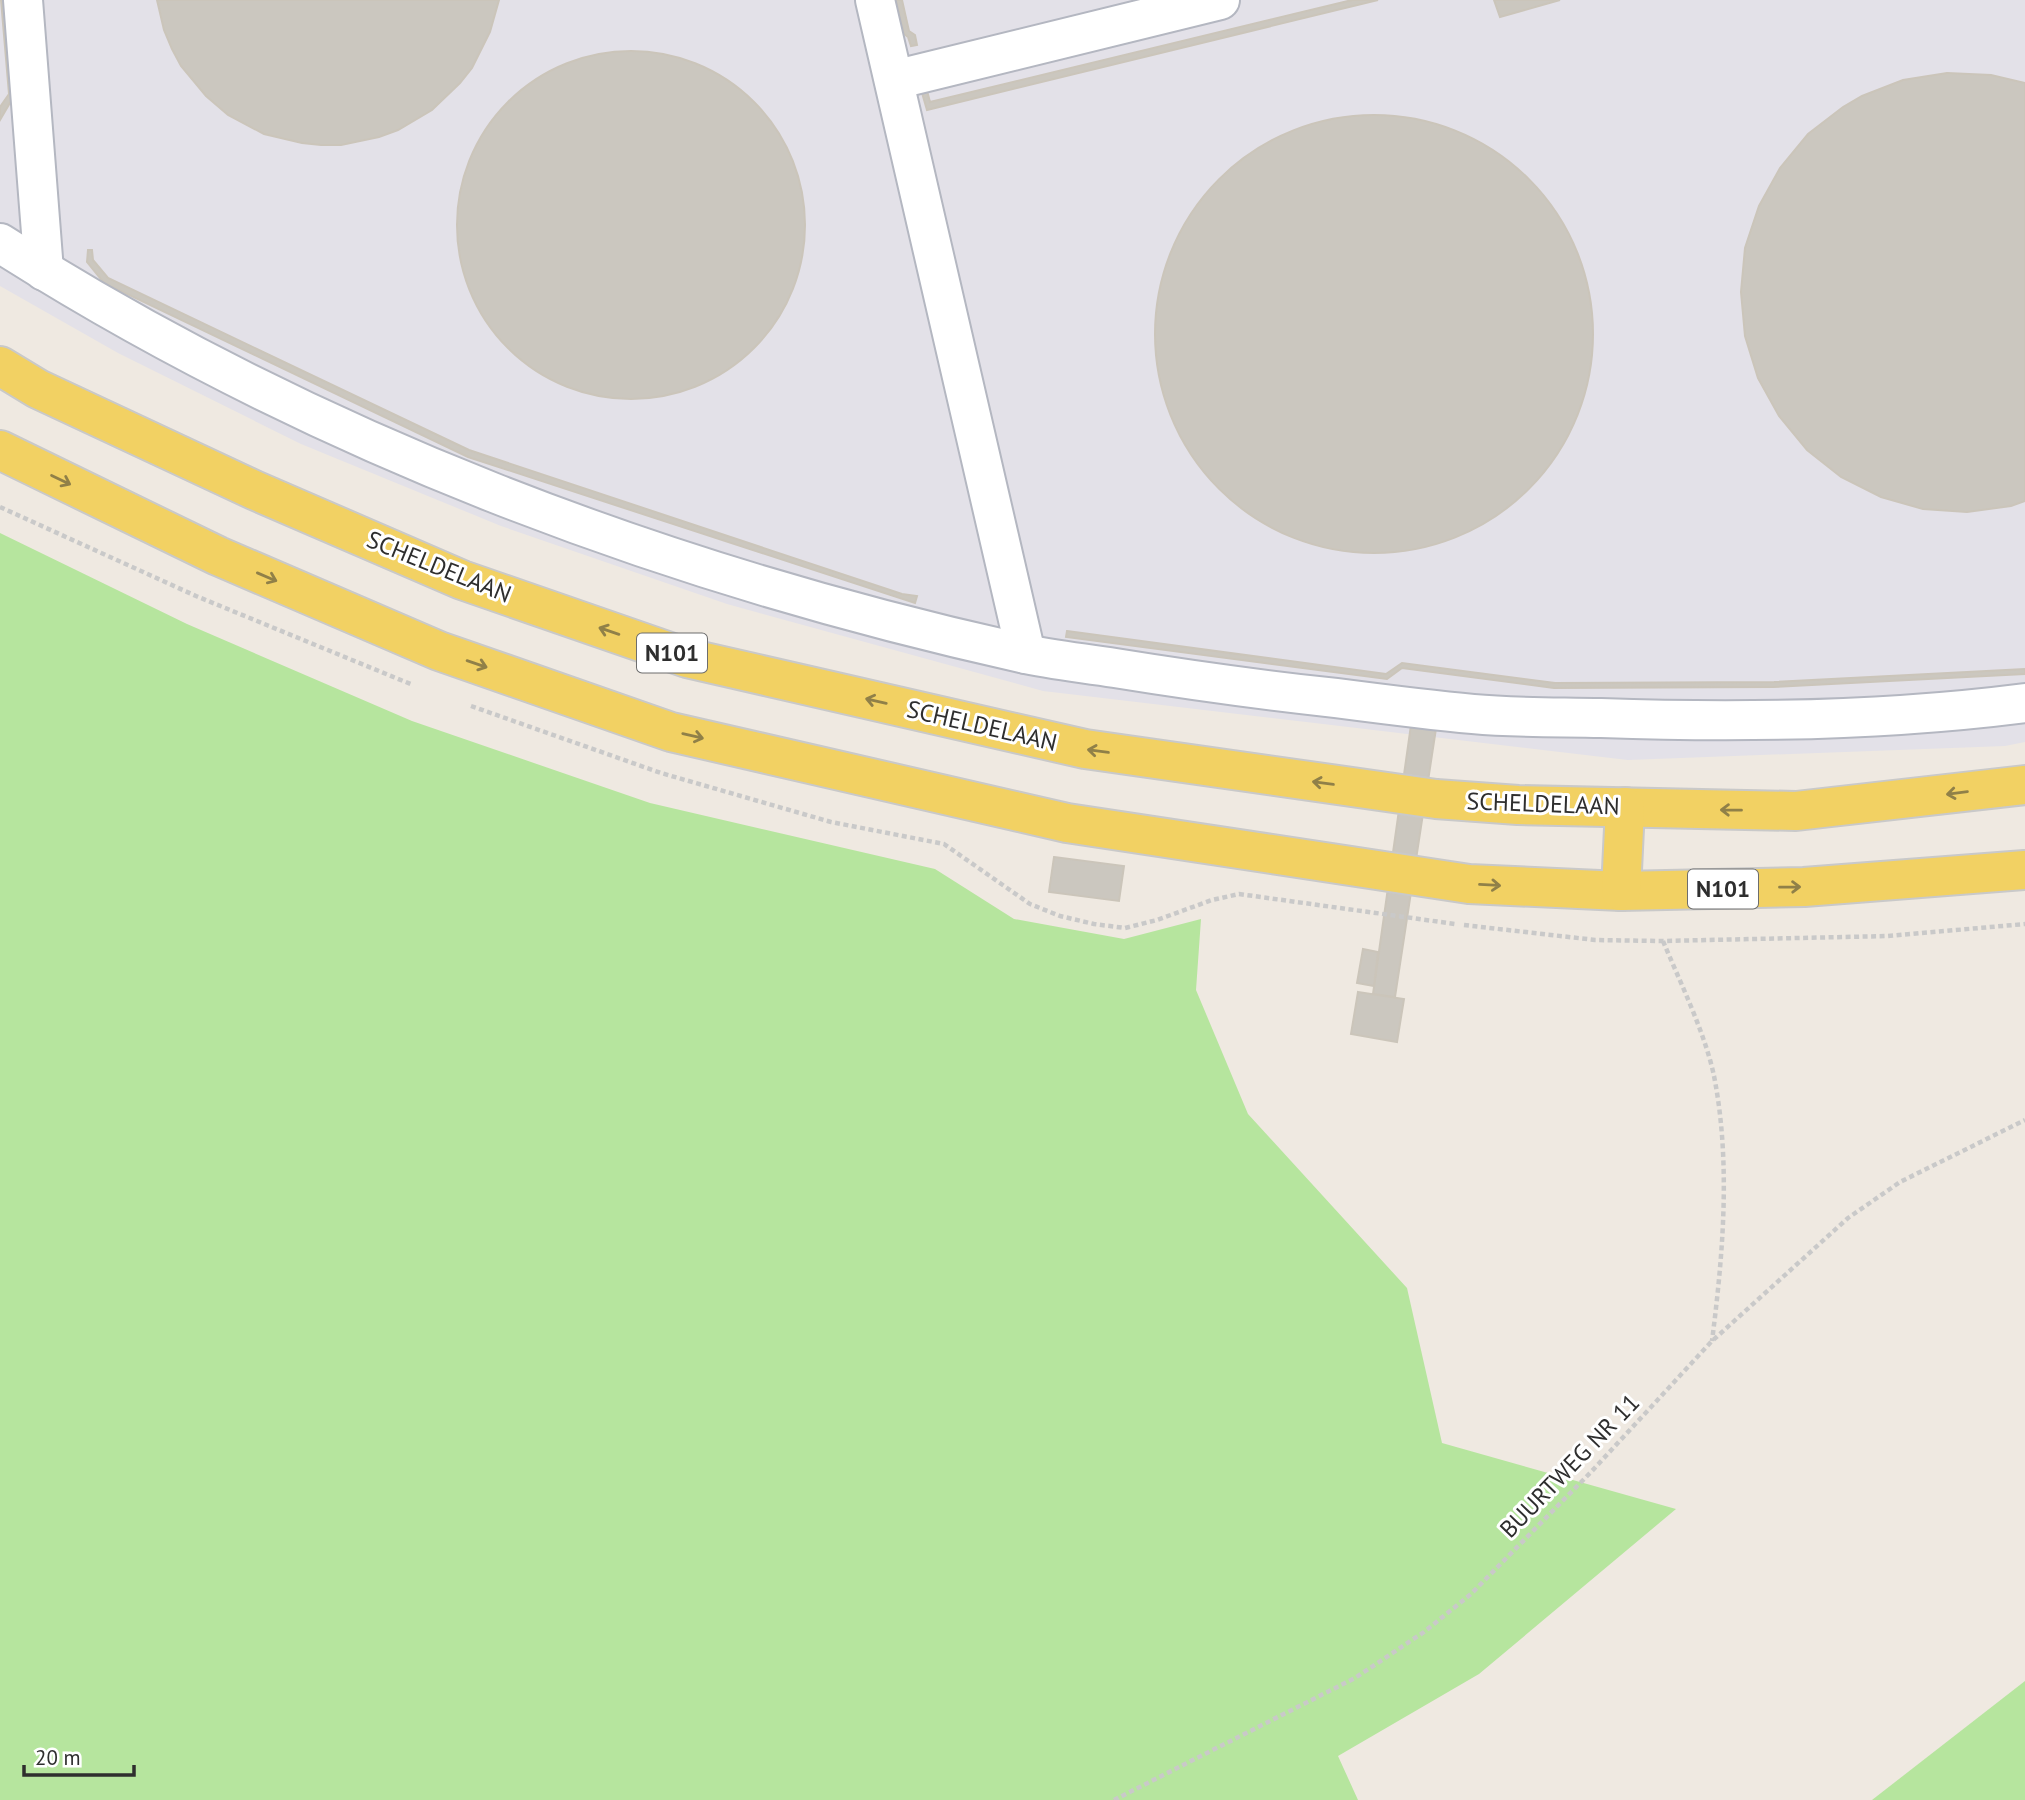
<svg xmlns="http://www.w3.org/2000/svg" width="2025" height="1800" viewBox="0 0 2025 1800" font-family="'PT Sans',sans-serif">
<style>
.industrial{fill:#e3e1e8}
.green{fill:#b6e59e}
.building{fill:#cbc7bf;stroke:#cbc5ba;stroke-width:2}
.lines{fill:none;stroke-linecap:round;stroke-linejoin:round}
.minor-casing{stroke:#b4b7c1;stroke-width:42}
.major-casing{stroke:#c9c9c9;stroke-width:42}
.path{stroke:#c9c9c9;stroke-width:4.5;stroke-dasharray:5 3.5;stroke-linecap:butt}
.minor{stroke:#fff;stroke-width:38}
.major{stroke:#f2d163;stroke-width:38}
.oneway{stroke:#908048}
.labels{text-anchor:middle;stroke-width:6;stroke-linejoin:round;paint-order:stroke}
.shield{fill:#fff;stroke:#6d6d6d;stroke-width:2}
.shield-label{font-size:23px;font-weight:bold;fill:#2e2e2e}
.street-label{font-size:24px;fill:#2e2e2e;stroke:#fff}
</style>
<rect width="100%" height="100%" fill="#efe9e1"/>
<path class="industrial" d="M0,0H2025V742L2005,746L1628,760L1043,691L727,604L501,526L301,444L118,353L0,286Z"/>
<g class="green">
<path d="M0,533L187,624L412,721L650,803L935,869L1014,919L1124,939L1201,919L1196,990L1248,1114L1407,1288L1442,1443L1676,1509L1479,1674L1338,1756L1358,1800H0Z"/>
<path d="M2025,1681V1800H1872Z"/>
</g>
<g class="building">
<path d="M1,0H12L14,96L0,120V107L9,94Z"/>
<path d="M157,0H499L490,32L472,68L460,83L432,110L398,130L379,137L341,145H321L302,143L264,134L228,115L206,96L181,66L172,49L164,30Z"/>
<path d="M896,0H902L909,31L915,35L917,45L911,46L908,37L904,34Z"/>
<path d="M1352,0H1378L927,110L920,86L925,83L930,102Z"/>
<path d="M1494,0H1560L1500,17Z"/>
<circle cx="631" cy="225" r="174"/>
<path d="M1947,73L1991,75L2025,83V501L2011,506L1967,512L1923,509L1881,497L1841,477L1807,450L1779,416L1758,378L1745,336L1741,292L1745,248L1759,206L1780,168L1808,134L1843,107L1862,96L1903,80Z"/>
<circle cx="1374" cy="334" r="219"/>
<path d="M88,250H92L93,260L108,278L469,450L902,594L917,596L915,603L468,457L104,283L87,262Z"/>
<path d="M1067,631L1386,674L1402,663L1555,683L1774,682L2025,669V674L1773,687L1554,688L1402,668L1387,679L1066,637Z"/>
<path d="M1412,718L1437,722L1395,997L1373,994Z"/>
<path d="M1054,857L1124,866L1119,901L1049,892Z"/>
<path d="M1363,949L1378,952L1374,986L1357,983Z"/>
<path d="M1358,992L1404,999L1397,1042L1351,1034Z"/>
</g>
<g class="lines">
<defs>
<g id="minor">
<path d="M23,0L44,271"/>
<path d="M875,0L1026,654"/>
<path d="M894,80L1220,0"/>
<path d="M0,243C311,441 662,573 1021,653C1052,660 1084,663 1115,668C1189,680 1262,690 1336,698C1382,704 1428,710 1473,714C1516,718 1558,717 1601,718C1742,723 1885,721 2025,703"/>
</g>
<g id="major">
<path d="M0,366L38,389L254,490L462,580L687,658L1085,749L1436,799L1518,805L1796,811L2025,785"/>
<path d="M0,450L218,556L439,651L671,732L1067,823L1469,884L1621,891L1804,887L2025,870"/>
<path d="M1621,891L1625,807"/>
</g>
</defs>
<use href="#minor" class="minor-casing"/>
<use href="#major" class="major-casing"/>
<g class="path">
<path d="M0,507L196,596L413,685"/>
<path d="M471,706L661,773L831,822L944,844L1030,904L1060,916L1094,924L1125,928L1157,920L1212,900L1239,894L1455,924"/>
<path d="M1464,925L1595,940L1663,941L1888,936L2025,924"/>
<path d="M1663,941C1680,982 1705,1033 1714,1076C1731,1162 1723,1255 1712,1341"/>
<path d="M1114,1800L1355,1678L1424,1632L1471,1594L1591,1472L1711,1342L1848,1218L1900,1182L2025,1120"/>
</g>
<use href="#minor" class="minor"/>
<use href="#major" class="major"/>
</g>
<defs><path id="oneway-shaft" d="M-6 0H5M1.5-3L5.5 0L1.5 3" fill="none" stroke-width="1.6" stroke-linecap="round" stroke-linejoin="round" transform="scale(1.75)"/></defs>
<g class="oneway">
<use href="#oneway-shaft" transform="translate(61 480) rotate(26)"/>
<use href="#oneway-shaft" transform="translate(267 577) rotate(23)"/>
<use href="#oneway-shaft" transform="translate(609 631) rotate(-161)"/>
<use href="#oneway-shaft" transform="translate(477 664) rotate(19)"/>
<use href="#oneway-shaft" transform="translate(876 701) rotate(-167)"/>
<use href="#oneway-shaft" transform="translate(693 736) rotate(13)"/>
<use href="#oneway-shaft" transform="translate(1098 751) rotate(-172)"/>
<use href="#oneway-shaft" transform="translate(1323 783) rotate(-172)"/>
<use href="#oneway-shaft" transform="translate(1957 793) rotate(173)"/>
<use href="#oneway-shaft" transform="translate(1731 810) rotate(-179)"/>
<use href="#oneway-shaft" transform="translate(1490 885) rotate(3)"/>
<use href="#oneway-shaft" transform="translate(1790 887) rotate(-1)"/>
</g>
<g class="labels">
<g class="shield">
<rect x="637" y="633.5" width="70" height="39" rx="5"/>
<rect x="1688" y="869.5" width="70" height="39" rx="5"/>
</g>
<g class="shield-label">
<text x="672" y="661">N101</text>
<text x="1723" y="897">N101</text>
</g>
<g class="street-label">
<text transform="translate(439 567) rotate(22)" y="8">SCHELDELAAN</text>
<text transform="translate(982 726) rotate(13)" y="8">SCHELDELAAN</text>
<text transform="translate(1543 804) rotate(2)" y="8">SCHELDELAAN</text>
<text transform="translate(1570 1466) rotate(-46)" y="8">BUURTWEG NR 11</text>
</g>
</g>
<path d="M24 1765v10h110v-10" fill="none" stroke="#2e2e2e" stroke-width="3.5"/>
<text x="35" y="1765" font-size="21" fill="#2e2e2e" stroke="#ffffff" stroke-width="5" paint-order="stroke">20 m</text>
</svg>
